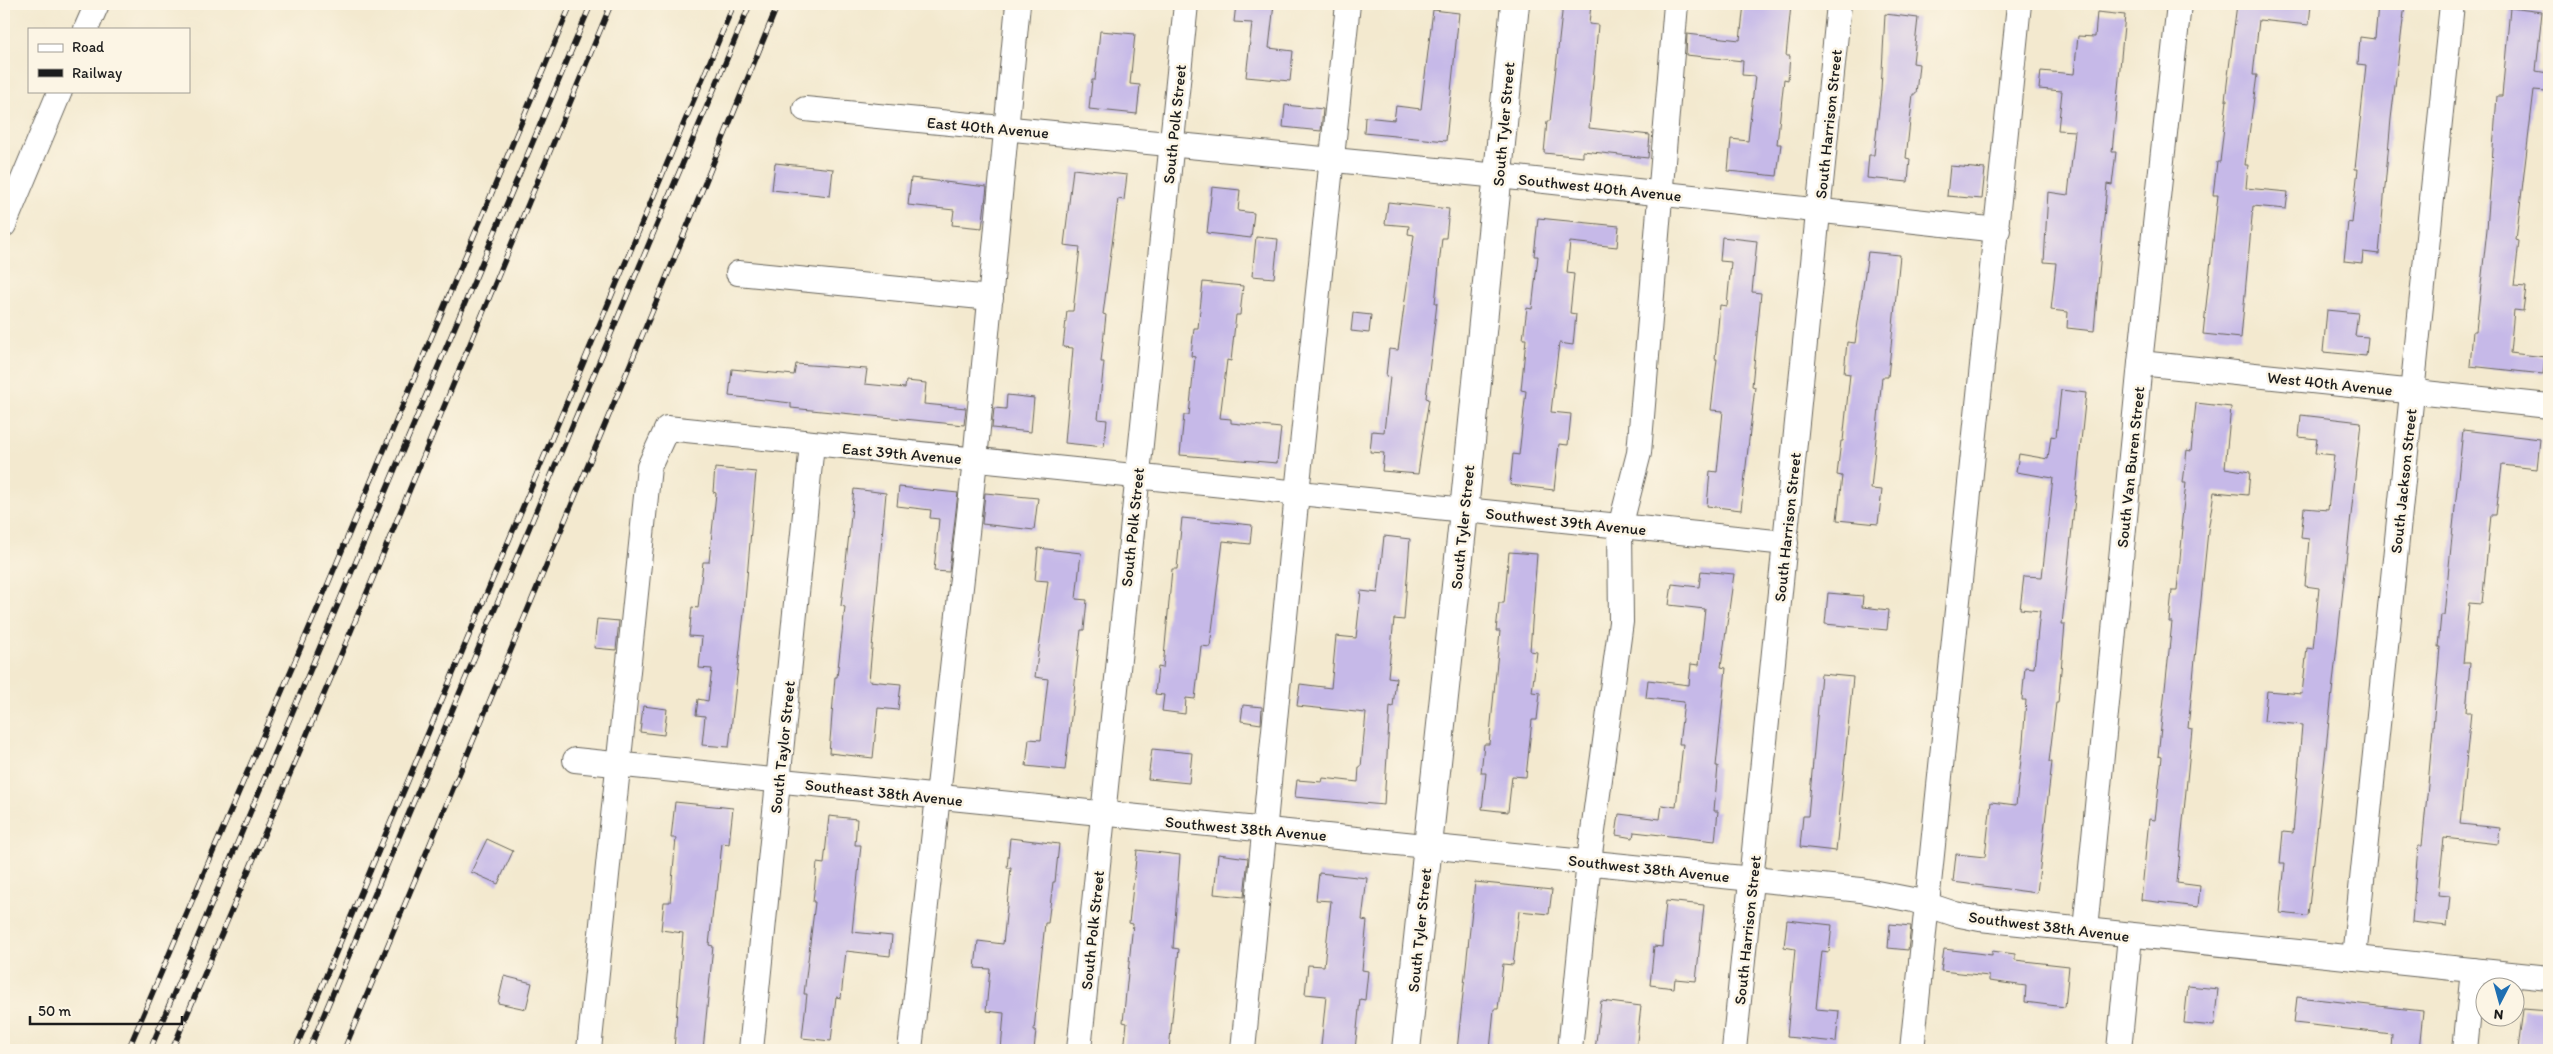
<svg xmlns="http://www.w3.org/2000/svg" width="2553" height="1054" viewBox="0 0 2553 1054" font-family="Itim,sans-serif">
<style>
.building{fill:#c6b9e8}
.lines{fill:none;stroke-linecap:round;stroke-linejoin:round}
.minor-casing{stroke:#67645b;stroke-width:26}
.major-casing{stroke:#67645b;stroke-width:30}
.minor{stroke:#fff;stroke-width:24}
.major{stroke:#fff;stroke-width:28}
.rail-casing{stroke:#1c1c1c;stroke-width:5.5}
.rail{stroke:#fcf5e5;stroke-width:4;stroke-dasharray:11;stroke-linecap:butt}
.labels{text-anchor:middle;stroke-width:5;stroke-linejoin:round;paint-order:stroke}
.street-label{font-size:16px;fill:#1c1c1c;stroke:#fcf5e5}
</style>
<rect width="100%" height="100%" fill="#fcf5e5"/>
<filter id="ink" filterUnits="userSpaceOnUse"><feTurbulence type="fractalNoise" baseFrequency=".02" numOctaves="2"/><feDisplacementMap in="SourceGraphic" scale="10" xChannelSelector="R" yChannelSelector="G"/><feConvolveMatrix kernelMatrix="1 2 1 2 8 2 1 2 1" color-interpolation-filters="sRGB"/></filter>
<filter id="wash" filterUnits="userSpaceOnUse"><feTurbulence type="fractalNoise" baseFrequency=".0096" numOctaves="4" result="noise"/><feDisplacementMap in="SourceGraphic" scale="20" xChannelSelector="R" yChannelSelector="G"/><feGaussianBlur stdDeviation="1.12" result="paint"/><feColorMatrix in="noise" values="0 0 0 0 0 0 0 0 0 0 0 0 0 0 0 0 0 1.4 0 .05"/><feComposite in="paint" operator="in"/></filter>
<g filter="url(#wash)">
<rect width="100%" height="100%" fill="#f3e9cf"/>
<g id="blocks">
<g class="building">
<path d="M1236,4H1274L1269,48L1293,51L1290,81L1246,77L1252,23L1234,22Z"/>
<path d="M1563,4H1591L1589,24L1598,25L1589,128L1650,135L1648,158L1583,151V157L1544,153L1547,121H1550Z"/>
<path d="M1744,4L1791,5L1786,56H1790L1788,80L1784,79L1777,144H1781L1777,176L1728,171L1731,139L1748,141L1755,76L1742,75L1743,61L1686,55L1687,34L1740,40Z"/>
<path d="M2237,4H2311L2309,25L2259,20L2253,75H2257L2245,165H2248L2246,188L2288,192L2286,209L2253,206L2241,338L2203,334L2218,195H2213L2217,162H2220L2227,100H2225Z"/>
<path d="M2378,4H2405L2391,119L2379,254L2363,252L2362,263L2344,261L2348,222L2352,223L2358,169H2355L2366,65L2358,64L2360,37L2375,39Z"/>
<path d="M2510,8L2542,12L2536,71L2548,73L2546,91L2534,90L2516,240L2519,241L2514,286L2526,287L2523,311L2514,310L2510,353L2545,357L2543,374L2470,366L2473,331H2476L2487,229L2497,96H2502Z"/>
<path d="M1433,10L1459,13L1446,141L1364,133L1365,117L1394,120L1396,106L1421,109Z"/>
<path d="M2097,12L2125,15L2112,152H2116L2112,185L2107,184L2094,331L2067,328L2068,312L2051,310L2056,263L2044,262L2048,192L2068,195L2075,131L2058,130L2062,91L2039,89L2041,71L2074,74L2078,36L2095,37Z"/>
<path d="M1885,14L1918,18L1913,63L1919,64L1916,94H1913L1906,158L1910,159L1908,182L1867,178L1869,155H1874L1881,90Z"/>
<path d="M1100,31L1135,34L1130,84L1140,85L1137,114L1089,109L1092,80H1095Z"/>
<path d="M1285,105L1323,109L1321,131L1283,127Z"/>
<path d="M775,163L833,169L830,196L772,190Z"/>
<path d="M1950,166L1985,169L1982,199L1947,196Z"/>
<path d="M1073,169L1127,175L1124,200L1118,199L1103,314L1106,315L1101,362H1104L1098,419L1107,420L1104,447L1065,443L1073,348L1063,347L1067,311H1073L1080,247L1064,245Z"/>
<path d="M911,178L987,187L982,228L952,225L954,210L908,205Z"/>
<path d="M1212,187L1240,190L1238,211L1254,213L1251,238L1207,233Z"/>
<path d="M1388,202L1449,209L1446,238H1442L1435,303H1437L1426,398L1429,399L1418,474L1382,471L1384,453L1370,452L1372,431L1384,432L1390,377L1386,376L1389,349L1398,350L1414,235L1408,234L1409,226L1385,224Z"/>
<path d="M1538,218L1619,226L1617,247L1570,242L1567,273L1574,274L1570,313L1576,314L1573,345L1559,343L1551,412L1571,414L1568,445L1559,444L1554,490L1510,485L1513,454L1519,455L1526,391L1521,390L1526,339H1523L1527,308L1532,309L1538,256H1534Z"/>
<path d="M1256,237L1278,239L1274,278L1252,276Z"/>
<path d="M1722,237L1757,241L1752,292L1761,293L1752,386L1755,387L1741,510L1707,506L1710,471L1717,472L1723,411L1711,410L1717,359H1715L1720,305L1727,306L1731,262L1720,261Z"/>
<path d="M1868,252L1900,255L1888,377H1882L1871,489L1882,490L1878,524L1837,520L1842,476L1837,475L1841,441H1843L1850,374L1844,373L1847,342L1855,343Z"/>
<path d="M1203,282L1243,286L1240,315H1236L1231,361L1227,360L1220,418L1231,419V423L1281,428L1277,463L1180,455L1184,415H1189L1195,357L1191,356L1194,328H1198Z"/>
<path d="M2327,310L2358,313L2355,336L2368,337L2366,356L2323,352Z"/>
<path d="M1353,313L1371,315L1369,333L1351,331Z"/>
<path d="M796,364L867,369L865,384L905,388L906,381L926,383L924,404L966,408L964,425L791,408V403L729,396L732,369L794,375Z"/>
<path d="M2061,390L2086,393L2062,624H2065L2061,671L2058,703H2056L2049,762H2052L2037,893L1953,882L1956,854L1985,857L1991,802L2016,805L2023,742L2026,700H2022L2025,667L2034,668L2040,611L2020,609L2024,576L2042,577L2053,478L2016,472L2019,454L2048,459L2051,436L2056,437Z"/>
<path d="M1007,395L1034,398L1031,432L992,428L994,408L1006,409Z"/>
<path d="M2196,403L2231,407L2225,468L2250,472L2248,495L2214,492L2208,531L2188,728L2192,729L2177,883L2200,886L2198,907L2141,900L2149,819L2155,820L2162,757L2158,756L2172,622H2169L2172,590H2177L2183,528H2181L2186,483H2183L2187,450L2191,451Z"/>
<path d="M2301,415L2361,422L2308,916L2280,913L2285,863H2280L2283,832L2293,833L2302,725L2264,721L2267,691L2302,694L2307,648L2313,649L2319,588L2305,586L2309,539L2301,538L2304,508L2328,510L2334,455L2315,453L2317,439L2299,437Z"/>
<path d="M2463,430L2540,439L2537,469L2502,465L2496,515H2491L2482,604L2469,603L2463,663H2470L2466,712H2471L2460,824L2500,828L2498,844L2444,838L2438,895L2450,896L2447,926L2412,922L2418,846H2422L2428,785L2440,647H2438L2441,615H2444Z"/>
<path d="M715,468L756,472L744,613L729,747L702,745L705,716L696,715L698,699L708,701L712,669L699,668L702,637L689,636L692,607L698,608L703,562H709L716,493L713,492Z"/>
<path d="M899,487L958,493L949,572L934,571L939,519L930,518L931,510L897,506Z"/>
<path d="M854,489L886,493L869,681L901,684L898,710L878,708L873,758L829,753L835,677H837L845,607L841,606Z"/>
<path d="M985,493L1038,498L1034,530L982,524Z"/>
<path d="M1182,518L1252,525L1250,544L1223,541L1210,647L1201,646L1195,699L1186,698L1185,714L1162,711L1164,695L1155,694L1158,667L1163,668L1172,569H1177Z"/>
<path d="M1384,536L1410,539L1404,620L1394,619L1388,677L1396,678L1393,707L1390,706L1384,805L1295,797L1297,780L1322,782L1323,778L1358,782L1359,767H1361L1366,713L1297,706L1300,684L1331,688L1336,636L1356,638L1361,591L1378,593Z"/>
<path d="M1038,548L1081,553L1076,599L1087,600L1084,630H1081L1065,770L1026,766L1029,739L1041,740L1048,679L1035,677L1048,581L1035,580Z"/>
<path d="M1509,552L1537,554L1530,651L1537,652L1532,692L1540,693L1537,720H1532L1526,777L1512,776L1508,812L1482,809L1486,773H1481L1484,744H1489L1500,631H1496L1499,603H1504Z"/>
<path d="M1701,571L1734,574L1721,667L1726,668L1716,766H1718L1714,811H1718L1715,841L1634,832L1633,838L1616,835L1619,814L1660,819L1662,805L1676,807L1683,744H1679L1684,702L1646,698L1648,680L1689,685L1691,664L1699,665L1705,609L1669,605L1672,584L1699,587Z"/>
<path d="M1828,593L1863,596L1862,607L1889,610L1887,630L1825,624Z"/>
<path d="M597,619L619,621L616,650L594,648Z"/>
<path d="M1821,674L1853,677L1836,851L1800,847L1803,816H1808Z"/>
<path d="M1243,705L1262,707L1261,724L1241,721Z"/>
<path d="M643,706L667,709L664,735L640,732Z"/>
<path d="M1152,749L1192,753L1189,783L1148,779Z"/>
<path d="M675,802L733,808L729,844L722,843L717,891H715L709,945L713,946L703,1050H674L683,933L661,930L664,902H670L676,838H671Z"/>
<path d="M829,816L857,819L855,845H861L852,932L892,936L890,956L846,951L841,998L836,997L831,1041L802,1038L807,994H804L815,902H813L817,863L824,864Z"/>
<path d="M1010,838L1059,844L1055,882H1053L1048,923H1045L1041,960L1034,1030H1036L1034,1050H1001L1004,1013L986,1011L990,969L975,968L978,941L1003,944L1011,868H1007Z"/>
<path d="M487,839L513,851L498,884L471,872Z"/>
<path d="M1137,850L1180,855L1173,948L1179,949L1169,1050H1124L1127,1023L1123,1022L1133,924L1129,923Z"/>
<path d="M1218,854L1248,858L1244,897L1214,894Z"/>
<path d="M1319,873L1367,878L1362,920L1367,921L1362,970L1368,971L1365,1000L1360,999L1355,1050L1321,1046L1326,996L1305,994L1308,965L1324,966L1331,901L1316,900Z"/>
<path d="M1475,882L1552,890L1549,914L1519,911L1513,965L1503,964L1498,1009H1494L1490,1050H1457Z"/>
<path d="M1666,901L1704,905L1696,981L1675,979L1674,988L1650,985L1654,946L1662,947Z"/>
<path d="M1787,920L1832,925L1829,952L1822,951L1816,1009L1839,1011L1836,1042L1787,1037L1795,949L1784,947Z"/>
<path d="M1890,924L1911,926L1908,950L1888,948Z"/>
<path d="M1944,949L1992,955V951L2015,954V960L2069,966L2065,1007L2025,1002L2026,986L1989,981V976L1941,971Z"/>
<path d="M504,976L532,983L526,1009L498,1003Z"/>
<path d="M2188,986L2218,989L2214,1026L2184,1023Z"/>
<path d="M2297,997L2423,1011L2419,1050L2391,1049L2392,1034L2294,1023Z"/>
<path d="M1601,1001L1641,1006L1636,1050H1595Z"/>
<path d="M2523,1009L2549,1011V1050H2518Z"/>
</g>
</g>
</g>
<g filter="url(#ink)">
<use href="#blocks" fill-opacity="0" stroke="#67645b" stroke-width="1"/>
<g class="lines">
<defs>
<g id="minor">
<path d="M86,29L97,4"/>
<path d="M805,109L1499,176L1998,230"/>
<path d="M4,225L60,91"/>
<path d="M738,273L991,298"/>
<path d="M2140,363L2549,406"/>
<path d="M575,760L1861,890L1913,900L1955,914L1980,919L2549,978"/>
<path d="M2085,930L2140,363L2179,4"/>
<path d="M2354,958L2452,4"/>
<path d="M589,1050L649,467L667,428L1786,543"/>
<path d="M751,1050L812,444"/>
<path d="M910,1050L975,460L1018,4"/>
<path d="M1079,1050L1186,4"/>
<path d="M1243,1050L1297,493L1348,4"/>
<path d="M1570,1050L1589,861L1621,622L1620,527L1639,453L1676,4"/>
<path d="M1734,1050L1839,4"/>
<path d="M1912,1050L2019,4"/>
<path d="M2119,1050L2130,936"/>
<path d="M2465,1050L2473,970"/>
</g>
<path id="major" d="M1406,1050L1464,511L1515,4"/>
</defs>
<use href="#minor" class="minor-casing"/>
<use href="#major" class="major-casing"/>
<use href="#minor" class="minor"/>
<use href="#major" class="major"/>
<defs>
<g id="rail">
<path d="M128,1050L325,591L571,4"/>
<path d="M150,1050L591,4"/>
<path d="M172,1050L351,631L611,4"/>
<path d="M295,1050L734,4"/>
<path d="M309,1050L750,4"/>
<path d="M344,1050L672,264L778,4"/>
</g>
</defs>
<use href="#rail" class="rail-casing"/>
<use href="#rail" class="rail"/>
</g>
</g>
<g class="labels">
<g class="street-label">
<text transform="translate(1174 124) rotate(-84)" y="6">South Polk Street</text>
<text transform="translate(1503 124) rotate(-85)" y="6">South Tyler Street</text>
<text transform="translate(1828 124) rotate(-84)" y="6">South Harrison Street</text>
<text transform="translate(988 127) rotate(5)" y="6">East 40th Avenue</text>
<text transform="translate(1600 187) rotate(6)" y="6">Southwest 40th Avenue</text>
<text transform="translate(2330 383) rotate(6)" y="6">West 40th Avenue</text>
<text transform="translate(902 453) rotate(5)" y="6">East 39th Avenue</text>
<text transform="translate(2130 467) rotate(-84)" y="6">South Van Buren Street</text>
<text transform="translate(2403 481) rotate(-84)" y="6">South Jackson Street</text>
<text transform="translate(1566 521) rotate(6)" y="6">Southwest 39th Avenue</text>
<text transform="translate(1132 527) rotate(-84)" y="6">South Polk Street</text>
<text transform="translate(1462 527) rotate(-84)" y="6">South Tyler Street</text>
<text transform="translate(1787 527) rotate(-84)" y="6">South Harrison Street</text>
<text transform="translate(782 747) rotate(-84)" y="6">South Taylor Street</text>
<text transform="translate(884 792) rotate(6)" y="6">Southeast 38th Avenue</text>
<text transform="translate(1246 828) rotate(5)" y="6">Southwest 38th Avenue</text>
<text transform="translate(1649 868) rotate(6)" y="6">Southwest 38th Avenue</text>
<text transform="translate(2049 926) rotate(7)" y="6">Southwest 38th Avenue</text>
<text transform="translate(1092 930) rotate(-84)" y="6">South Polk Street</text>
<text transform="translate(1419 930) rotate(-84)" y="6">South Tyler Street</text>
<text transform="translate(1747 930) rotate(-84)" y="6">South Harrison Street</text>
</g>
</g>
<rect width="2553" height="1054" fill="none" stroke="#fcf5e5" stroke-width="20"/>
<rect x="28" y="28" width="162" height="65" fill="#fcf5e5" stroke="#a29e95"/>
<rect x="38" y="44" width="25" height="8" fill="#ffffff" stroke="#a29e95"/>
<text x="72" y="52" font-size="15" fill="#1c1c1c">Road</text>
<rect x="38" y="69" width="25" height="8" fill="#1c1c1c" stroke="#a29e95"/>
<text x="72" y="78" font-size="15" fill="#1c1c1c">Railway</text>
<g transform="translate(2500 1002) rotate(186)"><circle r="24" fill="#fcf5e5" stroke="#a29e95"/>
<path d="M0-4L9 19L0 12L-9 19Z" fill="#1f6fb2"/>
<text y="-8" font-size="14" font-weight="bold" text-anchor="middle" fill="#1c1c1c">N</text>
</g>
<path d="M30 1016v8h152v-8" fill="none" stroke="#1c1c1c" stroke-width="2.5"/>
<text x="38" y="1016" font-size="15" fill="#1c1c1c" stroke="#fcf5e5" stroke-width="4" paint-order="stroke">50 m</text>
</svg>
